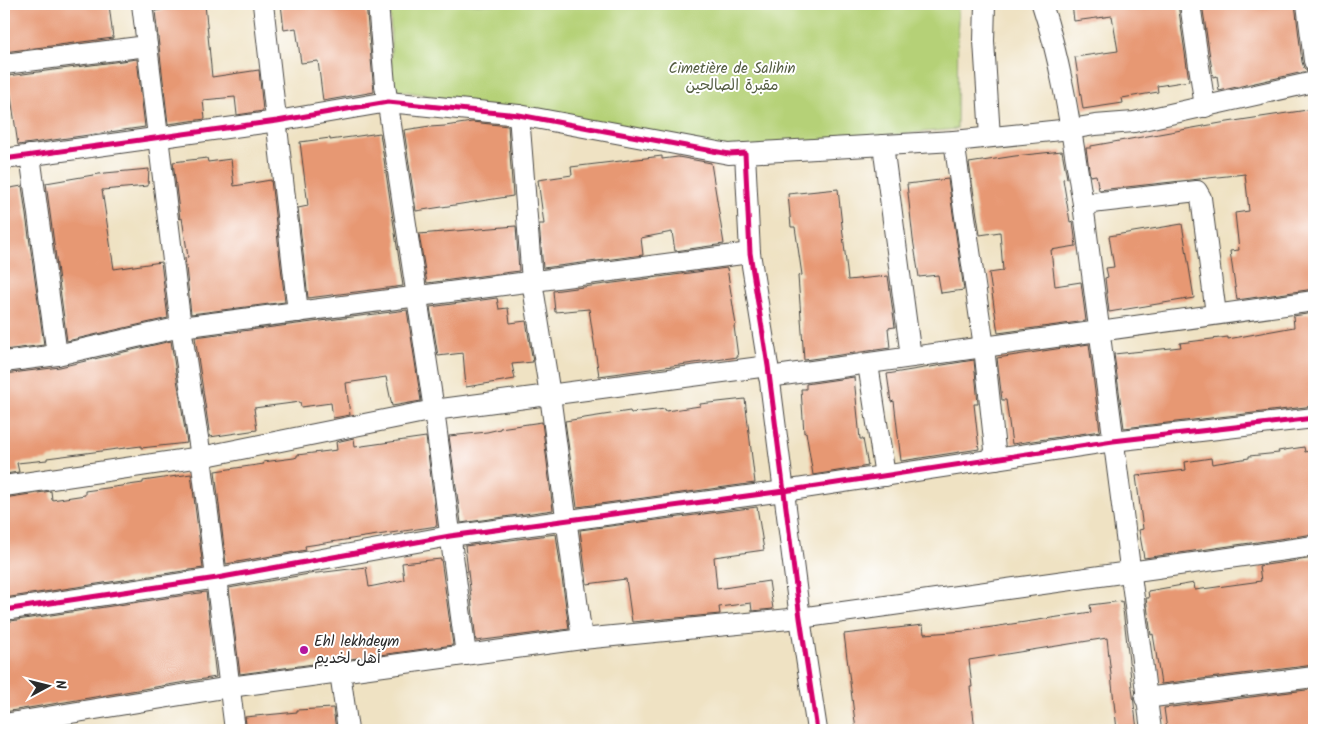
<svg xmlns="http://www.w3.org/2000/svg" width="1318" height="734" viewBox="0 0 1318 734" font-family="Kalam,'Playpen Sans Arabic',sans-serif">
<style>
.green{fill:#b5d177;stroke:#707e51}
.building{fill:#e79873}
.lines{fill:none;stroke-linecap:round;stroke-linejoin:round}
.street-casing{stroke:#484642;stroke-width:22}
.street{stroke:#fff;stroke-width:20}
.cycleway-casing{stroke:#fff;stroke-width:8}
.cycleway{stroke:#d6006c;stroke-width:5}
.poi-dot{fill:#b5179e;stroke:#fff;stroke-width:2}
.labels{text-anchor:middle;stroke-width:4;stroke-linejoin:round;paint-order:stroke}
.park-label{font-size:15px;fill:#545d42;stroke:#fff}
.poi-label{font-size:15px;fill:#2b2b2b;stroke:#fff;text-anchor:start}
</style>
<rect width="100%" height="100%" fill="#fff"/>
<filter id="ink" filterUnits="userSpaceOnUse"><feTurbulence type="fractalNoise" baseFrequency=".02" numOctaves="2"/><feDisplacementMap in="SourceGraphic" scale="10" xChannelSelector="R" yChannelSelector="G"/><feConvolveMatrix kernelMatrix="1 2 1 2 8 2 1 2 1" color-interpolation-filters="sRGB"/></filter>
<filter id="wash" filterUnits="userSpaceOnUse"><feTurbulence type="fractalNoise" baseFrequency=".0096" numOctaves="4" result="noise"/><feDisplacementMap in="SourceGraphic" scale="20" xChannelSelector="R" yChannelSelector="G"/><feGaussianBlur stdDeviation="1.12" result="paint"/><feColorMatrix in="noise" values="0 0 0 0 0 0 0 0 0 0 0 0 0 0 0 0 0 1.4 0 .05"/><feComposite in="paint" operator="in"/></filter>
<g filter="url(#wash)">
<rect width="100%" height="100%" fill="#efe2c3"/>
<path class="green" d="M390,4H958L957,129L727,150L392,89Z"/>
<g id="blocks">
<g class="building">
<path d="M4,4H109L113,38L4,52Z"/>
<path d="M176,4H205L212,77L259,70L263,111L237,115L235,97L203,100L205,119L168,124L155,11L176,7Z"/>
<path d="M281,4H366L374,92L323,101L318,61L301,63L296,28L284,30Z"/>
<path d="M1072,4H1178L1189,81L1157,86L1158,92L1122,98L1123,103L1083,109L1075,57L1118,51L1112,16L1074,21Z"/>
<path d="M1202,4H1295L1302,62L1304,68L1308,71L1219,91L1217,76L1213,77Z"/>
<path d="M137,59L145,127L18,145L8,76Z"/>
<path d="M1314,109V289L1237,300L1230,251L1239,250L1235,213L1249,211L1245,174L1099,190L1096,175L1090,176L1086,148H1091V146L1221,123Z"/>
<path d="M472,122L508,126L513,196L416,211L404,130L430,126V127L445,126Z"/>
<path d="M380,133L403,286L308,298L298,208L308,206L300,142L330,138V140Z"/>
<path d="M1062,151L1067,178L1063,179L1070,222L1073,221L1076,246L1051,250L1055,286L1081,282L1086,321L998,333L989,273L1003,271L1000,232L980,235L969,163L1015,156Z"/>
<path d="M662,156V159L678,157L711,163L724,244L675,251L672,232L641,238L643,255L543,268L539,224H544L538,180L572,175L571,167Z"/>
<path d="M207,158L208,162L231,159L234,186L271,180L285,302L191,314L185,258L188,257L182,218L180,219L173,162Z"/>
<path d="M149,169L148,186L102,190L114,269L161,262L168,318L67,341L46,183L105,173Z"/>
<path d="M948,179L964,290L941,293L938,275L919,277L913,239L907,184Z"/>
<path d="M22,186L44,345L4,350V189Z"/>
<path d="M838,189L848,280L888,276L895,327L888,328L890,348L804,360L798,276L802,275L795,227H791L788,194Z"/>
<path d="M1182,224L1194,298L1109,312L1105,278L1108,277L1106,268L1114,267L1109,236Z"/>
<path d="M516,226L519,271L427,283L419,234Z"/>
<path d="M727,268L736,325L734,326L738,357L599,376L589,309L555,312L553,291Z"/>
<path d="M497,298L499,309L508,308L510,323L526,321L533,362L512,364L515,379L466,387L463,353L438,356L430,307Z"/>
<path d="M407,310L421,401L392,406L386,377L346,383L350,415L333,418L331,403L301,407L300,402L254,408L257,430L210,437L195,337Z"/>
<path d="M1314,313V406L1124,428L1114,354L1181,347L1180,343L1228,337V339L1294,327L1293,316Z"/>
<path d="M171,341L187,443L141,448V446L47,458V460L17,463L19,472L4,474V374L60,367Z"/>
<path d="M1089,344L1100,431L1012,444L1006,400H1002L997,358Z"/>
<path d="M974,360L978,404H974L979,449L901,461L894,401L891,402L887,374Z"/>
<path d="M854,377L860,439H863L868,466L813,475L806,432L804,433L801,389H806V384Z"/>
<path d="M745,399L755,483L577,507L565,421L630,411L631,413L665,409L666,411L700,406V404Z"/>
<path d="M542,422L553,510L461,523L449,436L487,432L500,429V428Z"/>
<path d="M426,437L437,526L305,546L306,550L226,564L215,471L264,464L263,462L294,458L297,457V455L337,450L336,442L354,438L355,447Z"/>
<path d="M1304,447L1305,452L1314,450V534L1144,558L1139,530L1143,529L1136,476L1186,470L1185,462L1211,458L1212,464L1249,458V456L1279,453L1278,451Z"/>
<path d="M191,474L203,568L4,598V498L51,491L52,500L85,495V491L143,483V481Z"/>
<path d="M757,507L764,550L714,557L717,589L769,581L773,609L752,611L751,603L719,607L720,614L632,622L626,579L587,584L580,530Z"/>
<path d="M556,534L569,629L476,641L465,546Z"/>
<path d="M1314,558V665L1161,684L1153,634L1151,635L1146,598H1149L1148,591L1194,583L1195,590L1261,581L1259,566Z"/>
<path d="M441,559L453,645L240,674L229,588L309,574L366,567L369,587L404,580L402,563Z"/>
<path d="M206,592L216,677L4,712V622Z"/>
<path d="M1122,601L1137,730H1117L1107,638L969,660L972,687H970L975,730H856L844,634L923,625L924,634L966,631L1091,612L1090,605Z"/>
<path d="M1314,689V730H1167L1164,708Z"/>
<path d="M333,708L336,730H247L245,717L297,712V710Z"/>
</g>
</g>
</g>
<g filter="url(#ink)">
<use href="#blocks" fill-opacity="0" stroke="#484642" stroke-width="1"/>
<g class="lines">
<defs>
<g id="street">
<path d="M142,4L181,327L201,457L235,730"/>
<path d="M263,4L298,312"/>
<path d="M378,4L385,85L434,410L466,655"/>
<path d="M985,4L984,41L990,137"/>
<path d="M1042,4C1063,68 1072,137 1083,204L1151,730"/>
<path d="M1190,4L1205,107"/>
<path d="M1307,4L1314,61"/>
<path d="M4,64L147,46"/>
<path d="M519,115L532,281L550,395L582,639"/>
<path d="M954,141L984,347L996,459"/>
<path d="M883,145L911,357"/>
<path d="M745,153L954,141L1071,129L1095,125L1134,122L1314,82"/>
<path d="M30,155L57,355"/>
<path d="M4,159L277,121L388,102L519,115L729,154L745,153L750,253L768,366L800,618L817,730"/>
<path d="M1083,204L1197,191L1201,198L1216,314"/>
<path d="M4,362L57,355L181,327L750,253"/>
<path d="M868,364L885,476"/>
<path d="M769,377L1314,301"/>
<path d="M4,486L201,457L434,410L768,366"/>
<path d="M4,610L217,578L450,536L784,491L1113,441L1314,418"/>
<path d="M340,672L348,730"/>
<path d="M1145,698L1314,677"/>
<path d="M4,724L230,687L582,639L800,618L1314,546"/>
</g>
</defs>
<use href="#street" class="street-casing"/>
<use href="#street" class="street"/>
<defs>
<g id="cycleway">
<path d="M4,159L277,121L388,102L519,115L729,154L745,153L750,253L768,366L800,618L817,730"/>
<path d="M4,610L217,578L450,536L784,491L1113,441L1314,418"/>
</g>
</defs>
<use href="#cycleway" class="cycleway-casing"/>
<use href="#cycleway" class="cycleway"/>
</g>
</g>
<circle class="poi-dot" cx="304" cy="650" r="5"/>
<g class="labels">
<g class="park-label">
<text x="732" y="73">Cimetière de Salihin<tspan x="732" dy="17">مقبرة الصالحين</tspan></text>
</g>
<g class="poi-label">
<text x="314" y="646">Ehl lekhdeym<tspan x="314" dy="17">أهل لخديم</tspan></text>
</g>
</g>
<rect width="1318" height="734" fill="none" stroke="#fff" stroke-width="20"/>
<g transform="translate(48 686) rotate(83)" stroke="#ffffff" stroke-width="4" paint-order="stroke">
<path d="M0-4L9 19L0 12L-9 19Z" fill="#2b2b2b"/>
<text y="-8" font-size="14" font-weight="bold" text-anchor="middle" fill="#2b2b2b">N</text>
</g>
</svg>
